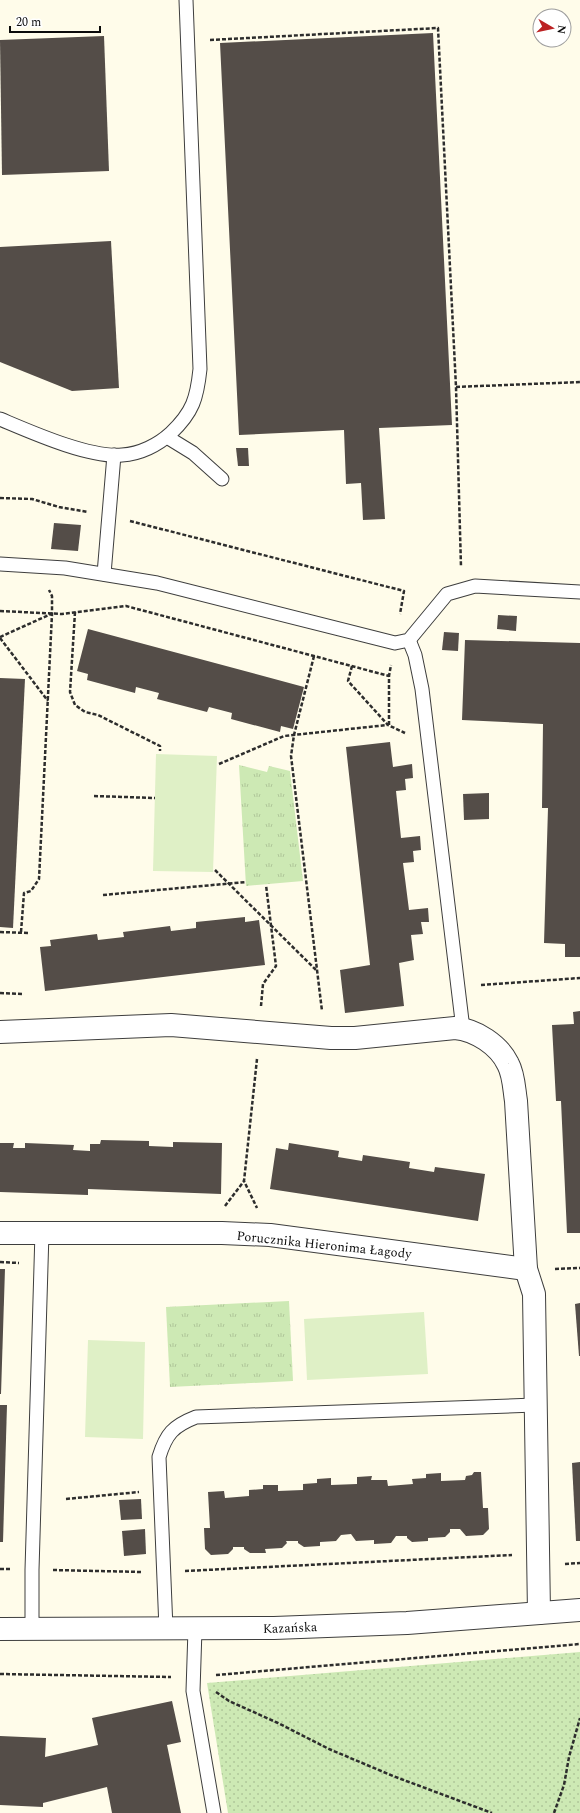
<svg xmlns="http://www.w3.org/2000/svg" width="580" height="1813" viewBox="0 0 580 1813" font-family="Spectral,serif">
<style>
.grass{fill:url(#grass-dots)}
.park{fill:url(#park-tufts)}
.pitch{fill:#dff0c6}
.building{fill:#544d48}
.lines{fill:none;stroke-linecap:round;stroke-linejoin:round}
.lane-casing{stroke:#3e3e3e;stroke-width:15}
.street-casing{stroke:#3e3e3e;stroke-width:24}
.path{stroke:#2d2d2d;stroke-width:2.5;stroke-dasharray:4 2;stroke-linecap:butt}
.lane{stroke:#fff;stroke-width:13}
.street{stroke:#fff;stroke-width:22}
.labels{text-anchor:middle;stroke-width:4;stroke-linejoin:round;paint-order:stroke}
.street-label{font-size:13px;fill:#0b0b0b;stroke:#fff}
</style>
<defs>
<pattern id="grass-dots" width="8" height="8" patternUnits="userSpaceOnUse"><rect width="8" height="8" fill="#cde9b4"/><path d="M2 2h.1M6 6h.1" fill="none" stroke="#afc699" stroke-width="1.8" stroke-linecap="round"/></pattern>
<pattern id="park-tufts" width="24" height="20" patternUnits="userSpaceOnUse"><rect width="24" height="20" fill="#cde9b4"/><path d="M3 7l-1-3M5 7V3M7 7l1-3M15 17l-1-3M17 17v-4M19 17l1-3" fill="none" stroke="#afc699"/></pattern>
</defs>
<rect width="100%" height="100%" fill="#fffcea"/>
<path class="grass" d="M580,1652V1813H228L207,1683Z"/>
<g class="park">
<path d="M239,765L267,772L269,766L290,771L303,881L246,886Z"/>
<path d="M289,1301L293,1381L170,1387L166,1307Z"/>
</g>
<g class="pitch">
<path d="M156,754L217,756L213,872L153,871Z"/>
<path d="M424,1312L428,1374L307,1380L304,1319Z"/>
<path d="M88,1340L145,1342L143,1439L85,1437Z"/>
</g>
<g class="building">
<path d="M433,33L452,425L379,428L385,519L363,520L361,483L346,484L344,430L239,435L220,43Z"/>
<path d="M104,36L109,171L2,175L0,40Z"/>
<path d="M111,241L119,388L72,391L0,362V247Z"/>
<path d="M236,448H248L249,466H238Z"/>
<path d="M54,523L81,525L78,551L51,549Z"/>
<path d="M498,615L517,616L516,631L497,629Z"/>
<path d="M88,629L304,687L293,729L281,726L280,732L231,719L232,713L209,707L207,712L157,699L159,693L136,687L135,693L87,680L88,674L77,671Z"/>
<path d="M444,632L459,633L458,651L442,650Z"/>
<path d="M465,640L580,643V957H565V944L544,943L548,808H542L543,724L462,720Z"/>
<path d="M0,678L25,679L13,928L0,927Z"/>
<path d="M390,742L393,767L412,764L413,778L405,779L406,790L396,791L401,838L420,836L421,850L413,851L414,862L403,863L409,910L428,908L429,922H421L423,934L411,935L414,960L399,963L404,1006L345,1013L340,970L370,965L346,747Z"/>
<path d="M489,793V819L464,820L463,794Z"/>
<path d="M245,917V922L259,920L265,965L45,991L40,947L51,946L50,940L97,934L98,940L124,937L123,932L170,926L171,931L196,928V922Z"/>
<path d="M580,1011V1233H567L561,1101H556L552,1025L574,1024L573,1012Z"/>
<path d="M101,1140L149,1141V1146L173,1147V1142L222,1143L221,1194L88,1189V1195L0,1192V1143H14L13,1148H25V1143L74,1145L73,1150L90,1151V1144H100Z"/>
<path d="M289,1143L339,1151L338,1157L362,1161L363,1155L410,1162L409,1168L434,1172L435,1167L485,1174L478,1221L270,1189L276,1148L288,1150Z"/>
<path d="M0,1269H5L1,1394H0Z"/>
<path d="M580,1303V1356H579L575,1304Z"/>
<path d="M0,1405H7L3,1542H0Z"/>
<path d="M580,1462V1541H576L572,1463Z"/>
<path d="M474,1472H481L483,1508H488L489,1529L483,1535L466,1536L460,1529H450V1532L445,1537L428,1538V1541L412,1542L407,1538V1536H396L391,1543L374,1544V1540L356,1541L351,1534L341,1535L336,1541L320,1542V1546L304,1547L298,1543V1541H286L287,1543L282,1548L265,1549L266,1553H250L244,1549V1547H233V1549L228,1554L211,1555L205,1549L204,1528H210L208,1492L224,1491L225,1498L249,1496V1490L263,1489V1485H278V1491L303,1490V1484L317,1483V1479L331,1478V1485L357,1484V1477L372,1476L371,1480H387L388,1486L413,1484L412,1479L426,1478V1474L441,1473V1481L465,1480L466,1476L472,1475Z"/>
<path d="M141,1499L142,1519L121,1520L119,1500Z"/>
<path d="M145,1529L146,1554L124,1556L122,1531Z"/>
<path d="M172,1701L181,1742L167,1745L181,1813H112L107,1787L43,1803V1807L0,1805V1736L46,1738L45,1757L98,1745L92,1718Z"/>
</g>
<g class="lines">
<defs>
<g id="lane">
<path d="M0,419C31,432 89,458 122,455C140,454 158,445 171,433C193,412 197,398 200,369L186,0"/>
<path d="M167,437L193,453L222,479"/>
<path d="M0,564L65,568L157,583L395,643L409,640L447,594L475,586L580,592"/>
<path d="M104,574L114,455"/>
<path d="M409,640L415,655L422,689L463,1029"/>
<path d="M166,1629L159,1457C166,1434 173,1426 196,1417L535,1405"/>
<path d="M195,1629L193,1691L214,1813"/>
<path d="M32,1630V1570L42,1232"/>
</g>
<g id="street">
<path d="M0,1032L171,1025L331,1038H355L455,1028C476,1030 499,1045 508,1064C514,1075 514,1089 516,1101L526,1269L534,1294L539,1613"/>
<path d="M0,1233H222L270,1235L526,1269"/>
<path d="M0,1629L274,1628L407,1623L580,1610"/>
</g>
</defs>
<use href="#lane" class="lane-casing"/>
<use href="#street" class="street-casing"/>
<g class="path">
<path d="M210,40L438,28L456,387L461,567"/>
<path d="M456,387L580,382"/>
<path d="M0,498L32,499L59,507L88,512"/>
<path d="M130,521L404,591L400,614"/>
<path d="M0,611L62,614L126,606L389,676"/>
<path d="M75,612L70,692L75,705L85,712L98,715L160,746V751"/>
<path d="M0,637L51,614"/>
<path d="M0,638L48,701"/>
<path d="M314,656L294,735L291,756L322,1011"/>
<path d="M352,666L348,681L388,725L405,733"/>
<path d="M389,725V676L391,665"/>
<path d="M219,764L284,736L387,725"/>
<path d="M94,796L155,798"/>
<path d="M215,870L317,971"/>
<path d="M103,895L246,882"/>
<path d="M0,932L28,933"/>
<path d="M21,932L24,893L31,891L39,879L52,614V596L49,590"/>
<path d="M481,985L580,978"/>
<path d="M0,993L24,994"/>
<path d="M261,1006L263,984L276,966L266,885"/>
<path d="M257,1059L244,1181L257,1208"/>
<path d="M225,1206L244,1181"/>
<path d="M0,1262L19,1263"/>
<path d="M555,1269L580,1268"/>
<path d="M66,1499L139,1492"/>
<path d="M565,1564L580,1563"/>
<path d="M0,1569H10"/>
<path d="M53,1570L142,1572"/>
<path d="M185,1571L512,1555"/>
<path d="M0,1674L171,1677"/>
<path d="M216,1675L580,1644"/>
<path d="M216,1692L229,1701L278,1723L329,1749L393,1776L492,1813"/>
<path d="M554,1813L564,1785L569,1757L580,1718"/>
</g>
<use href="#lane" class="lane"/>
<use href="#street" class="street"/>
</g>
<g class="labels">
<g class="street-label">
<text transform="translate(324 1244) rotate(6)" y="5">Porucznika Hieronima Łagody</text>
<text transform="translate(290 1627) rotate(-2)" y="5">Kazańska</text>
</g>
</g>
<g transform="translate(552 28) rotate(99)"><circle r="19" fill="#ffffff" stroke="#9d9d9d"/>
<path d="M0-3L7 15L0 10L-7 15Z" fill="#bc2223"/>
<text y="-6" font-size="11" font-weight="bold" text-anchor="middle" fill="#0b0b0b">N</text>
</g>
<path d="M10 26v6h90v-6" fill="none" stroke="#0b0b0b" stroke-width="2"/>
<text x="16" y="26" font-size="12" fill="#0b0b0b" stroke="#ffffff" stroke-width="3" paint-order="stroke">20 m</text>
</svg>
